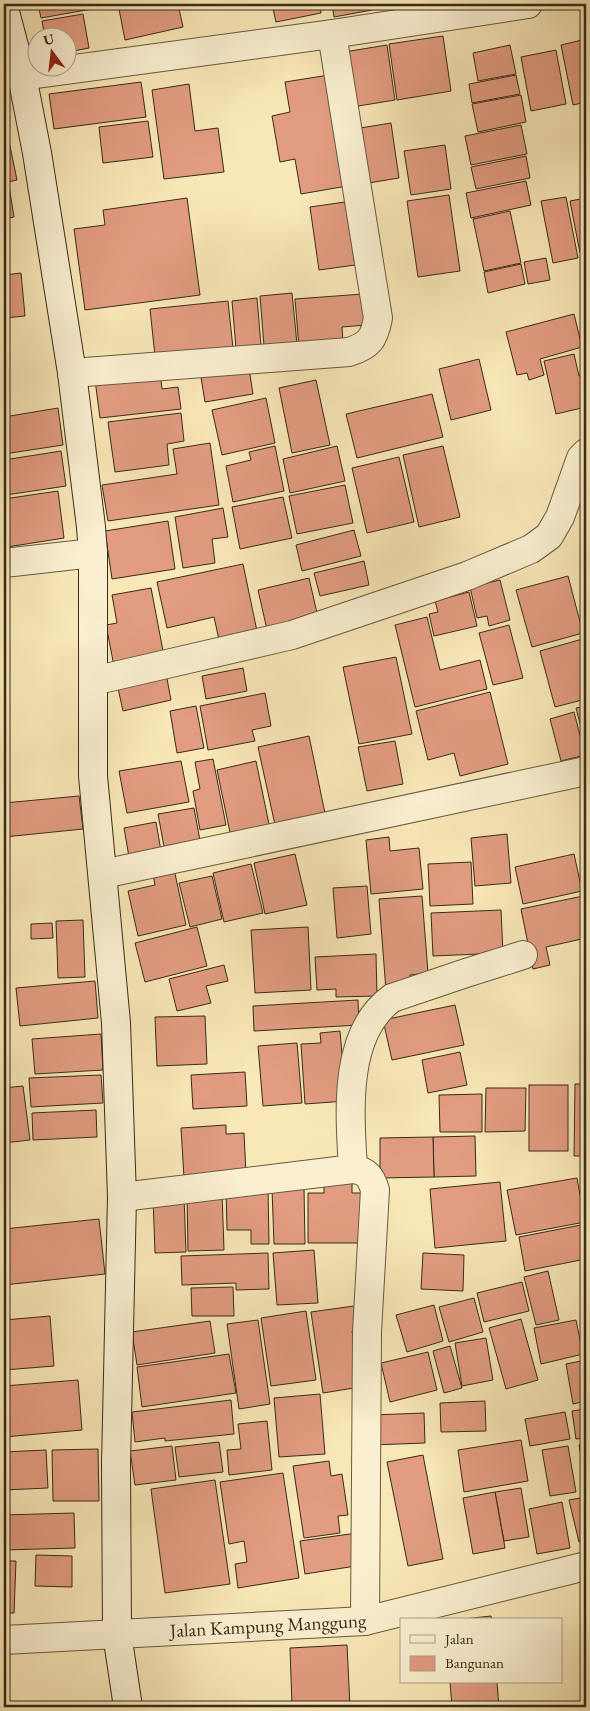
<svg xmlns="http://www.w3.org/2000/svg" width="590" height="1711" viewBox="0 0 590 1711" font-family="'EB Garamond',serif">
<style>
.building{fill:#e29c81;stroke:#372b1a}
.lines{fill:none;stroke-linecap:round;stroke-linejoin:round}
.street-casing{stroke:#675a41;stroke-width:30}
.secondary-casing{stroke:#372b1a;stroke-width:30}
.street{stroke:#faefd0;stroke-width:28}
.secondary{stroke:#faefd0;stroke-width:28}
.labels{text-anchor:middle;stroke-width:4;stroke-linejoin:round;paint-order:stroke}
.street-label{font-size:19px;fill:#372b1a;stroke:#faefd0}
</style>
<rect width="100%" height="100%" fill="#f8e7b7"/>
<filter id="stains"><feTurbulence type="fractalNoise" baseFrequency=".004" numOctaves="4"/><feColorMatrix values="0 0 0 0 .2 0 0 0 0 .09 0 0 0 0 .02 0 0 0 .5 -.17"/></filter>
<radialGradient id="worn" r=".72"><stop offset=".6" stop-color="#630" stop-opacity="0"/><stop offset="1" stop-color="#630" stop-opacity=".3"/></radialGradient>
<g class="building">
<path d="M38,4H108L109,6L41,18Z"/>
<path d="M118,4H178L183,27L125,40Z"/>
<path d="M272,4H320L321,13L276,22Z"/>
<path d="M332,4H371L372,10L334,17Z"/>
<path d="M83,14L89,48L68,52V38H45L42,21Z"/>
<path d="M443,36L451,91L397,100L389,44Z"/>
<path d="M586,39V102L573,105L561,45Z"/>
<path d="M387,45L395,100L346,108L338,53Z"/>
<path d="M510,45L516,74L478,81L473,53Z"/>
<path d="M556,50L566,104L531,111L521,57Z"/>
<path d="M329,75L347,186L301,194L295,159L280,162L272,116L290,112L285,82Z"/>
<path d="M516,75L520,94L472,103L469,84Z"/>
<path d="M141,82L146,117L54,129L49,94Z"/>
<path d="M189,84L195,131L218,128L224,172L164,179L152,90Z"/>
<path d="M521,95L526,122L478,132L472,104Z"/>
<path d="M4,104L9,129L4,130Z"/>
<path d="M148,121L153,157L103,163L99,127Z"/>
<path d="M391,123L399,178L356,185L348,130Z"/>
<path d="M521,125L527,154L471,165L465,136Z"/>
<path d="M7,132L17,180L4,183V133Z"/>
<path d="M445,145L451,189L411,195L404,151Z"/>
<path d="M526,156L530,178L476,189L471,167Z"/>
<path d="M526,181L531,205L471,218L466,193Z"/>
<path d="M4,186H9L14,217L4,219Z"/>
<path d="M449,195L460,271L418,277L407,201Z"/>
<path d="M566,197L578,258L553,263L541,201Z"/>
<path d="M187,198L200,295L85,310L74,229L105,225L103,210Z"/>
<path d="M586,198V252L580,253L570,201Z"/>
<path d="M345,202L355,265L319,270L310,207Z"/>
<path d="M510,211L521,263L484,271L473,219Z"/>
<path d="M546,258L550,280L528,284L524,262Z"/>
<path d="M521,264L525,284L488,293L484,272Z"/>
<path d="M21,273L25,316L4,318V275Z"/>
<path d="M292,293L297,344L264,346L260,296Z"/>
<path d="M363,294L366,325L342,327L343,343L299,347L295,299Z"/>
<path d="M257,298L261,346L236,348L232,301Z"/>
<path d="M228,301L233,348L155,356L150,309Z"/>
<path d="M574,314L582,347L540,359L544,375L529,380L527,373L517,375L506,332Z"/>
<path d="M574,354L579,376L586,375V407L556,414L544,361Z"/>
<path d="M479,359L491,410L451,420L439,369Z"/>
<path d="M248,362L253,394L205,402L200,371Z"/>
<path d="M160,372L162,389L178,387L181,409L100,418L95,380Z"/>
<path d="M316,380L330,445L292,453L279,388Z"/>
<path d="M432,394L443,437L357,458L346,414Z"/>
<path d="M266,398L275,443L222,455L212,410Z"/>
<path d="M58,408L63,445L4,454V417Z"/>
<path d="M181,413L184,441L167,444L169,465L115,472L108,422Z"/>
<path d="M210,443L219,505L108,521L102,485L177,474L173,449Z"/>
<path d="M275,446L284,491L233,502L226,466L251,460L249,452Z"/>
<path d="M337,446L345,481L290,493L283,459Z"/>
<path d="M443,446L460,517L419,527L403,455Z"/>
<path d="M61,451L66,486L6,495L4,460Z"/>
<path d="M399,457L414,522L367,533L352,468Z"/>
<path d="M345,485L353,523L297,534L289,496Z"/>
<path d="M58,491L64,538L7,547L4,523V499Z"/>
<path d="M283,497L292,538L240,549L232,507Z"/>
<path d="M223,508L228,537L212,539L215,563L183,568L175,517Z"/>
<path d="M168,521L175,569L112,579L105,531Z"/>
<path d="M354,530L361,556L302,571L296,545Z"/>
<path d="M364,561L369,585L320,596L314,573Z"/>
<path d="M243,564L258,636L220,644L214,617L167,628L157,582Z"/>
<path d="M568,576L583,633L532,647L516,590Z"/>
<path d="M309,578L319,622L268,634L258,590Z"/>
<path d="M500,580L510,620L489,626L487,616L477,618L470,587Z"/>
<path d="M151,588L164,656L114,666L106,625L117,623L112,595Z"/>
<path d="M469,592L477,626L434,636L429,614L438,612L435,601Z"/>
<path d="M427,617L440,670L480,660L487,689L415,707L395,625Z"/>
<path d="M509,625L523,678L493,685L479,633Z"/>
<path d="M586,638V699L555,707L540,651Z"/>
<path d="M396,657L412,734L359,744L343,667Z"/>
<path d="M165,668L171,700L123,711L116,679Z"/>
<path d="M243,668L247,691L206,699L202,676Z"/>
<path d="M490,692L508,764L460,776L454,753L428,760L416,711Z"/>
<path d="M265,693L271,726L252,730L255,741L208,750L200,706Z"/>
<path d="M196,706L204,748L177,753L170,711Z"/>
<path d="M586,706V738L584,739L576,708Z"/>
<path d="M574,712L585,755L561,761L550,719Z"/>
<path d="M309,736L327,823L277,834L258,747Z"/>
<path d="M395,741L403,784L367,791L358,747Z"/>
<path d="M213,759L226,825L200,830L193,791L200,789L195,762Z"/>
<path d="M181,761L189,802L127,813L119,771Z"/>
<path d="M256,761L271,834L232,842L217,770Z"/>
<path d="M79,796L83,829L4,837V803Z"/>
<path d="M194,808L201,846L165,852L158,814Z"/>
<path d="M156,822L161,851L129,857L124,828Z"/>
<path d="M507,834L511,883L475,886L471,838Z"/>
<path d="M389,837L390,851L419,848L423,889L371,894L366,840Z"/>
<path d="M295,854L307,905L265,914L254,863Z"/>
<path d="M574,854L582,891L523,904L515,867Z"/>
<path d="M471,862L473,904L430,906L428,864Z"/>
<path d="M251,864L263,913L224,922L213,873Z"/>
<path d="M174,869L186,925L138,936L128,891L155,885L153,874Z"/>
<path d="M212,876L222,919L190,927L179,883Z"/>
<path d="M367,886L371,934L337,938L333,888Z"/>
<path d="M422,896L428,973L410,975L411,989L386,991L379,899Z"/>
<path d="M583,896L586,911V938L546,947L550,965L533,969L521,909Z"/>
<path d="M501,910L503,953L433,956L431,913Z"/>
<path d="M83,920L85,977L58,978L56,921Z"/>
<path d="M52,923L53,938L31,939V924Z"/>
<path d="M197,927L207,966L145,982L135,943Z"/>
<path d="M308,927L311,990L255,993L251,930Z"/>
<path d="M376,954L377,996L336,997V989L317,990L315,957Z"/>
<path d="M224,965L228,981L206,986L211,1003L177,1011L169,979Z"/>
<path d="M95,981L98,1018L20,1026L16,988Z"/>
<path d="M358,1000L359,1025L254,1031L253,1006Z"/>
<path d="M455,1005L464,1045L392,1060L383,1020Z"/>
<path d="M205,1016L207,1064L157,1066L155,1017Z"/>
<path d="M340,1031L346,1101L305,1104L301,1044L321,1043L320,1033Z"/>
<path d="M101,1034L103,1070L35,1074L32,1039Z"/>
<path d="M297,1043L302,1103L263,1106L258,1046Z"/>
<path d="M460,1052L467,1085L428,1093L422,1060Z"/>
<path d="M245,1072L247,1106L193,1109L191,1075Z"/>
<path d="M101,1075L103,1103L31,1107L29,1078Z"/>
<path d="M575,1084H586V1156H574Z"/>
<rect x="529" y="1085" width="39" height="66"/>
<path d="M23,1086L30,1140L4,1143V1088Z"/>
<path d="M486,1088H526L525,1131L485,1132Z"/>
<path d="M482,1094V1132H440L439,1095Z"/>
<path d="M96,1110L97,1137L33,1140L32,1113Z"/>
<path d="M226,1125V1134L244,1133L246,1174L184,1178L181,1128Z"/>
<path d="M475,1136L476,1176L434,1177L433,1137Z"/>
<path d="M433,1137L434,1177L380,1178V1138Z"/>
<path d="M577,1178L585,1222L516,1235L507,1190Z"/>
<path d="M324,1182H352V1193H371V1243H308V1193H324Z"/>
<path d="M500,1182L506,1241L435,1248L430,1189Z"/>
<path d="M268,1188L269,1244H251V1230H227L226,1189Z"/>
<path d="M304,1188L305,1244H274L272,1189Z"/>
<path d="M222,1192L224,1250L188,1251L187,1193Z"/>
<path d="M184,1196L186,1252L155,1253L153,1197Z"/>
<path d="M99,1219L105,1274L4,1285V1229Z"/>
<path d="M586,1224V1259L525,1271L519,1237Z"/>
<path d="M314,1250L318,1303L277,1305L273,1253Z"/>
<path d="M268,1253L269,1289L236,1290V1283L182,1285L181,1256Z"/>
<path d="M423,1253L464,1255L463,1291L421,1289Z"/>
<path d="M548,1271L559,1320L536,1325L524,1277Z"/>
<path d="M522,1282L529,1311L484,1322L477,1293Z"/>
<path d="M233,1287L234,1316H192L191,1288Z"/>
<path d="M474,1298L483,1332L449,1342L439,1307Z"/>
<path d="M361,1305L364,1329L352,1331L360,1387L323,1393L311,1312Z"/>
<path d="M434,1305L443,1341L407,1352L396,1315Z"/>
<path d="M306,1311L316,1380L271,1386L261,1318Z"/>
<path d="M586,1315V1341L582,1316Z"/>
<path d="M50,1316L54,1366L4,1370V1320Z"/>
<path d="M521,1319L538,1380L506,1389L489,1328Z"/>
<path d="M258,1320L270,1404L239,1409L227,1324Z"/>
<path d="M576,1320L583,1354L541,1364L534,1328Z"/>
<path d="M210,1321L215,1353L137,1365L132,1332Z"/>
<path d="M486,1338L493,1380L462,1386L455,1343Z"/>
<path d="M450,1346L462,1388L444,1393L433,1351Z"/>
<path d="M428,1352L437,1390L390,1402L381,1363Z"/>
<path d="M229,1354L236,1393L142,1407L137,1367Z"/>
<path d="M586,1360V1401L573,1404L566,1364Z"/>
<path d="M78,1380L82,1430L4,1437V1386Z"/>
<path d="M320,1394L325,1454L279,1457L274,1398Z"/>
<path d="M231,1400L234,1434L165,1441V1438L135,1442L132,1412Z"/>
<path d="M485,1401L486,1431L441,1432L440,1403Z"/>
<path d="M586,1409V1438L576,1439L572,1411Z"/>
<path d="M565,1412L570,1439L530,1446L525,1419Z"/>
<path d="M424,1413L425,1443L372,1445V1415Z"/>
<path d="M267,1421L272,1470L229,1475L227,1450L241,1449L238,1424Z"/>
<path d="M521,1440L528,1481L464,1492L458,1450Z"/>
<path d="M219,1442L223,1472L179,1477L175,1447Z"/>
<path d="M586,1443V1486L579,1445Z"/>
<path d="M172,1446L176,1480L135,1485L130,1451Z"/>
<path d="M568,1446L576,1492L550,1496L542,1450Z"/>
<path d="M98,1449L99,1501H53L52,1450Z"/>
<path d="M46,1450L48,1488L4,1490V1452Z"/>
<path d="M423,1455L443,1559L408,1566L387,1462Z"/>
<path d="M329,1461L331,1476L342,1474L348,1515L338,1516L340,1533L304,1538L293,1466Z"/>
<path d="M283,1473L299,1578L238,1588L235,1564L247,1562L244,1541L229,1544L220,1482Z"/>
<path d="M215,1480L230,1584L165,1593L151,1489Z"/>
<path d="M521,1488L529,1537L504,1541L495,1492Z"/>
<path d="M495,1492L505,1548L473,1554L463,1498Z"/>
<path d="M586,1497V1540L579,1542L569,1500Z"/>
<path d="M562,1502L570,1548L537,1554L529,1509Z"/>
<path d="M74,1513L75,1548L4,1550V1515Z"/>
<path d="M357,1533L362,1565L305,1574L300,1541Z"/>
<path d="M36,1555L72,1556V1587L35,1586Z"/>
<path d="M4,1561H16L14,1613H4Z"/>
<path d="M491,1616L492,1620H455Z"/>
<path d="M347,1645L350,1707H292L290,1648Z"/>
<path d="M450,1682H497L499,1707H452Z"/>
</g>
<g class="lines">
<defs>
<g id="street">
<path d="M22,76L332,34L528,4"/>
<path d="M72,373L349,352C370,345 374,339 378,318L332,34"/>
<path d="M4,563L93,553"/>
<path d="M93,681L292,635L467,576L531,549L549,536L560,517L581,458L586,453"/>
<path d="M103,874L586,771"/>
<path d="M353,1169C350,1116 342,1034 392,998L466,973L523,955"/>
<path d="M122,1197L353,1169C367,1171 371,1177 375,1190L367,1332L365,1621"/>
<path d="M4,1640L365,1621L586,1566"/>
</g>
<path id="secondary" d="M4,8L22,76L37,153L72,373L91,527L93,553V776L116,1023L122,1197L116,1464L117,1634L128,1707"/>
</defs>
<use href="#street" class="street-casing"/>
<use href="#secondary" class="secondary-casing"/>
<use href="#street" class="street"/>
<use href="#secondary" class="secondary"/>
</g>
<g class="labels">
<g class="street-label">
<text transform="translate(268 1625) rotate(-3)" y="7">Jalan Kampung Manggung</text>
</g>
</g>
<rect width="590" height="1711" fill="none" stroke="#f8e7b7" stroke-width="20"/>
<rect x="5" y="5" width="580" height="1701" fill="none" stroke="#372b1a" stroke-width="2.5"/>
<rect x="10" y="10" width="570" height="1691" fill="none" stroke="#372b1a"/>
<rect x="400" y="1618" width="162" height="65" fill="#faefd0" stroke="#aca187"/>
<rect x="410" y="1635" width="25" height="8" fill="#faefd0" stroke="#aca187"/>
<text x="445" y="1644" font-size="15" fill="#372b1a">Jalan</text>
<rect x="410" y="1656" width="25" height="15" fill="#e29c81" stroke="#aca187"/>
<text x="445" y="1668" font-size="15" fill="#372b1a">Bangunan</text>
<g transform="translate(52 52) rotate(345)"><circle r="24" fill="#faefd0" stroke="#aca187"/>
<path d="M0-4L9 19L0 12L-9 19Z" fill="#8f2418"/>
<text y="-8" font-size="14" font-weight="bold" text-anchor="middle" fill="#372b1a">U</text>
</g>
<rect width="100%" height="100%" filter="url(#stains)"/>
<rect width="100%" height="100%" fill="url(#worn)"/>
</svg>
